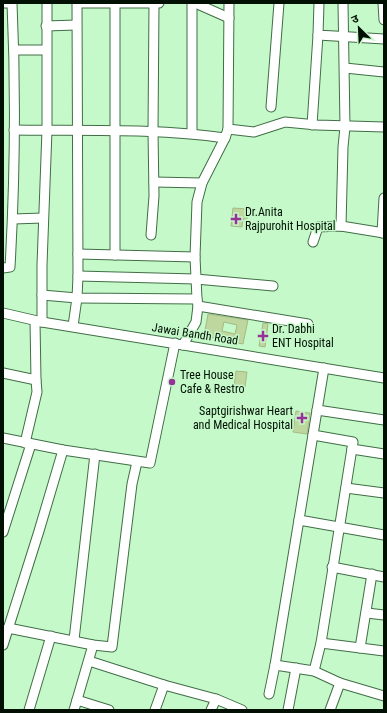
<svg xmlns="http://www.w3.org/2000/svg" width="387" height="713" viewBox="0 0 387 713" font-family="'Roboto Condensed','Noto Sans Devanagari',sans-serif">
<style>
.building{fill:#bed79e;stroke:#a3bb83;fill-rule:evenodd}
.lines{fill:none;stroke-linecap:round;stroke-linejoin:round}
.minor-casing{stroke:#406e46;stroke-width:11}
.minor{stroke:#fff;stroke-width:9}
.poi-dot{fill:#963197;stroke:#c6f9ca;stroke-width:1.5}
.labels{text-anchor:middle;stroke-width:3;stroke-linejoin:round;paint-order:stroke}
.poi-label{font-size:12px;fill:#011003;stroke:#c6f9ca;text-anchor:start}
.street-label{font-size:12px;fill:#011003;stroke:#c6f9ca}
</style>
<rect width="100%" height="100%" fill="#c6f9ca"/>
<g class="building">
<path d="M233,208L248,209L247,219H243L242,227L231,226Z"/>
<path d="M208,314L248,320L243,344L204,336ZM224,322L237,325L235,334L222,331Z"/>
<path d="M263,323L268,324L265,347L259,346Z"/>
<path d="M236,371L247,372L245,387L234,386Z"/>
<path d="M296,411L310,413L307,434L293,432Z"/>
</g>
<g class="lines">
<defs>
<g id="minor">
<path d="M3,3H12C16,91 15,179 10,267L3,268"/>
<path d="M195,3L229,18"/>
<path d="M319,3L318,35L384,39"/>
<path d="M383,3L384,20"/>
<path d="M46,26L76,25"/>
<path d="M14,50H46"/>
<path d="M345,68L384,72"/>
<path d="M271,107L279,3"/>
<path d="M312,125L318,35"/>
<path d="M228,129L254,132L285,122L317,125L384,127"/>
<path d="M14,130C84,131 155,128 225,138"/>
<path d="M192,133V3"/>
<path d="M154,182L202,183"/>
<path d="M13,219L43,218"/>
<path d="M341,226L343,147L345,127L343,3"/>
<path d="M382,233L384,198"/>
<path d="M151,235L154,196L153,131L154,3"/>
<path d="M313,242L318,227L341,226L384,233"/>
<path d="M78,254L195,257"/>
<path d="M115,255V3"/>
<path d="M78,276L196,279L273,286"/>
<path d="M42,295L77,298L197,299"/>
<path d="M198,306L308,324"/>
<path d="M3,313L42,322L384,378"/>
<path d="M42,322V265L47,130V3"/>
<path d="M73,326L77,298L78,276L77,3H159"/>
<path d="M183,345L196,322L198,306L197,299L195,257L197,202L202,183L225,138L228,129L229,3"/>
<path d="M3,373L36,380L35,321"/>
<path d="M317,410L384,420"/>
<path d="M313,435L353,442L321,643L314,671"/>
<path d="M3,438L63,450L150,463L175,343"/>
<path d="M25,443L37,392L36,380"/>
<path d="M352,449L384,454"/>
<path d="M346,488L384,493"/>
<path d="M299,520L384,535"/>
<path d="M3,532L31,444"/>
<path d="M332,567L384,577"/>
<path d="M367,613L384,615"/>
<path d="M8,628L93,645L112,647L132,484L137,462"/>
<path d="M74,640L95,454"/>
<path d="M321,643L384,651"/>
<path d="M3,645L39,531L63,450"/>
<path d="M360,648L372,574"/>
<path d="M89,661L164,685L216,699L242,710"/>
<path d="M275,665L314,671L340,683L384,696"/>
<path d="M269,694L275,665L324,368"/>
<path d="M77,700L109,710"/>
<path d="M29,710L51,636"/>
<path d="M74,710L93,645"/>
<path d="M155,710L164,685"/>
<path d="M211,710L216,699"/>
<path d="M288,710L296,668"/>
<path d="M330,710L340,683"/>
</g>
</defs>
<use href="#minor" class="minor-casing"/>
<use href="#minor" class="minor"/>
</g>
<g class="poi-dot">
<path d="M234 213h4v4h4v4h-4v4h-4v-4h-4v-4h4z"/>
<path d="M261 330h4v4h4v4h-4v4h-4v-4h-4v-4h4z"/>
<circle cx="172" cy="382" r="4"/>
<path d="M300 412h4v4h4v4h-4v4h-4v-4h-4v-4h4z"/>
</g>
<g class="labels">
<g class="poi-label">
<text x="245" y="216">Dr.Anita<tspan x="245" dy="14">Rajpurohit Hospital</tspan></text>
<text x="272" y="333">Dr. Dabhi<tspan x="272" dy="14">ENT Hospital</tspan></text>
<text x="180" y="379">Tree House<tspan x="180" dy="14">Cafe &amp; Restro</tspan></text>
<text x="293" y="415" text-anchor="end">Saptgirishwar Heart<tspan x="293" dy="14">and Medical Hospital</tspan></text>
</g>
<g class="street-label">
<text transform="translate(195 334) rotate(9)" y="4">Jawai Bandh Road</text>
</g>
</g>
<rect width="387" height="713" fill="none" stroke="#011003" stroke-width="8"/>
<g transform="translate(359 28) rotate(336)" stroke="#c6f9ca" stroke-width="3" paint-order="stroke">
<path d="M0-3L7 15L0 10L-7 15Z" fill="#011003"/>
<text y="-6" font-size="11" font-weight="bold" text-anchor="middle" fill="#011003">उ</text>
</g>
</svg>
